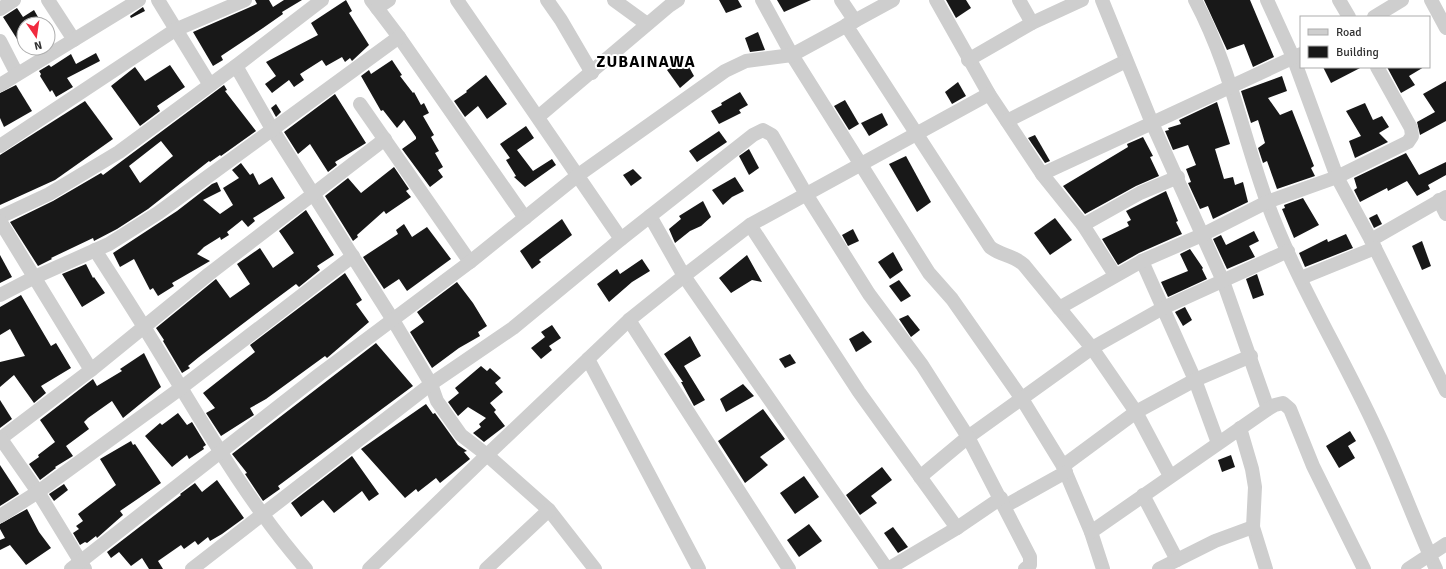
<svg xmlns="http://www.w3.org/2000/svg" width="1446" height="569" viewBox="0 0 1446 569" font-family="Signika,sans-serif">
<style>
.building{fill:#181818;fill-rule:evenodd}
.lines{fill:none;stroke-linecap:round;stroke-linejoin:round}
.minor{stroke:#cecece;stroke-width:14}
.labels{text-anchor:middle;stroke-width:4;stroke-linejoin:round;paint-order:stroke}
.district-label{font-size:16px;font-weight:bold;letter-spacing:1px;fill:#000;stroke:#fff}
</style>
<rect width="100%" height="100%" fill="#fff"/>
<g class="building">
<path d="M255,0H269L273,7L284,0H302L282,12L283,14L263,28L221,56L223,60L213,66L193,32L257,4Z"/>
<path d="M346,0L352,11L349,13L369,45L352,61L350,58L345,62L342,57L326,66L322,60L300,74L304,80L294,87L289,80L272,93L265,84L276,76L266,62L318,35L311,23Z"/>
<path d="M719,0H738L742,7L726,13Z"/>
<path d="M777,0H811L784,12Z"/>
<path d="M946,0H966L971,8L956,18Z"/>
<path d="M1204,0H1250L1274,57L1253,67L1244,44L1227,50Z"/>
<path d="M143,7L145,11L131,18L130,16Z"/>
<path d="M17,8L23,17L34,10L42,24H24V50L3,17Z"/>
<path d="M758,32L765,50L750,52L745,38Z"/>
<path d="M96,53L100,61L67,78L73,87L56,97L52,90L50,92L40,76L41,74L39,71L49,65L51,67L71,54L76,64Z"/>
<path d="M684,58L694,76L680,88L667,70Z"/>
<path d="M392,60L402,75L400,76L413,93L414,92L421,105L424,103L429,113L423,116L434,135L431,137L439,151L435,153L443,167L438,170L443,177L430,187L402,149L416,139V137L404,120L397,128L383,110L381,111L361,76L369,70L371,74Z"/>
<path d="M170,65L185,87L157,106L160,111L140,126L111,86L135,67L145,81Z"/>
<path d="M1323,67H1362L1331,83Z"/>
<path d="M1387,67H1424L1409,76L1415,85L1401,93Z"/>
<path d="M486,75L507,104L487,119L478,106L465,117L454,101L467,92L466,91Z"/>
<path d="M1282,76L1287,91L1268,98L1280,115L1292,110L1314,166L1311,168L1315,176L1277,189L1267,161L1263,163L1258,148L1265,143L1258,120L1251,123L1241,91Z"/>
<path d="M1446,81V121L1420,135L1417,122L1435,112L1423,94Z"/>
<path d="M958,82L966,96L952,104L945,92Z"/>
<path d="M16,85L32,111L4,127L0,118V93Z"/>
<path d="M224,85L227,90L225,91L256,131L221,156L220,155L210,162L209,161L148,209L117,229L94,241L93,238L51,258L52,259L38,266L10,222L53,201L101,173L103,175ZM161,141L173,156L140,183L129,166Z"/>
<path d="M740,92L748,105L739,110L741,113L719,124L711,111L722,105L721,103Z"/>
<path d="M335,94L366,143L335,162L337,165L328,172L310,144L298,154L284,132Z"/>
<path d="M845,100L859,124L849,130L834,106Z"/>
<path d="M85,101L113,139L55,180L0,205V155Z"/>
<path d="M1217,102L1230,144L1215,149L1224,179L1233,177L1235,185L1243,182L1248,202L1213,219L1208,206L1200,209L1188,183L1191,182L1186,169L1196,165L1188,145L1173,150L1165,131L1169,130L1168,128L1181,124L1179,120Z"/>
<path d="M1365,103L1373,120L1382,116L1389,127L1379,133L1388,142L1355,158L1349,141L1361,136L1346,111Z"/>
<path d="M276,104L281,112L276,117L271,108Z"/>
<path d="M882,113L888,125L869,136L861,123Z"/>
<path d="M526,126L534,138L517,150L533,171L552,159L556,165L525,187L514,177L516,176L506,160L510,158L500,144Z"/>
<path d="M719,131L727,142L697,162L689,151Z"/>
<path d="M1035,135L1050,161L1045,163L1028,138Z"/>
<path d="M1143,137L1153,156L1150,157L1159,176L1136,186L1085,214L1063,186L1128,147L1127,144Z"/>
<path d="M749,149L759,168L749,175L739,156Z"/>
<path d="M1406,153L1419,175L1446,162V175L1428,185L1430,189L1417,196L1407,181L1388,191L1387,188L1360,202L1354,190L1357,188L1354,178Z"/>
<path d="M906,156L931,202L917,212L889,164Z"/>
<path d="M241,163L250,175L253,173L259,185L272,177L285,198L253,218L255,221L248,227L242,220L227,232L229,235L221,240L220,237L204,247L197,254L210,261L172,283L174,286L158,296L153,288L150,290L134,259L120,267L113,253L177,211L212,184L217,182L221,191L203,200L220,214L233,205L223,188L239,178L232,170Z"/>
<path d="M394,167L409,189L406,191L411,197L386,214L384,211L357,235L358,237L353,241L325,196L348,178L361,193Z"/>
<path d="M633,169L642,178L631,186L623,175Z"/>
<path d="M735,177L744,191L732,197L723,205L712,190Z"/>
<path d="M1166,191L1178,221L1176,222L1182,234L1139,253L1118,265L1102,239L1129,226L1127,222L1131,220L1126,211Z"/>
<path d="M1303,198L1319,225L1294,238L1282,209L1285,208L1284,205Z"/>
<path d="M703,201L711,217L701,226L690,231L675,243L669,229L681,219L679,216Z"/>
<path d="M306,210L334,255L317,266L320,270L299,287L296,284L265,307L199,357L188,366L190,368L182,373L163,341L164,340L156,328L216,279L230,298L250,284L237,264L260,248L273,268L294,253L279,231Z"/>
<path d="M1377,214L1382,224L1374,228L1369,218Z"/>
<path d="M1055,218L1072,240L1050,255L1034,233Z"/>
<path d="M562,219L572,235L539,260L541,262L532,269L520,251Z"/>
<path d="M404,224L412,237L427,227L451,259L407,291L399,279L384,289L363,257L398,234L396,230Z"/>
<path d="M853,229L859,241L848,246L842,235Z"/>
<path d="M1254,231L1259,241L1249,246L1255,257L1227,269L1213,239L1221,235L1226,245Z"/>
<path d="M1346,234L1353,248L1305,267L1299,253L1327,239L1328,242Z"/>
<path d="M1422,241L1431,266L1422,270L1412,246Z"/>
<path d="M1190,249L1203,268L1202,269L1207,279L1168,297L1161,282L1188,271L1180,254Z"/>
<path d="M893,252L903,270L890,279L878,262Z"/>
<path d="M0,255L12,277L0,283Z"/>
<path d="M747,255L762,282L752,280L731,293L719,278Z"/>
<path d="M642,259L650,271L632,282L609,302L597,284L617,269L620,274Z"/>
<path d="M86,264L93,278L94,277L105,293L82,307L62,274Z"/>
<path d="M345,273L362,300L356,304L369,322L327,358L325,356L266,399L250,408L254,415L221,436L206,413L215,408L203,393L255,352L250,345Z"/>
<path d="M1257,274L1264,295L1253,299L1246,279Z"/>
<path d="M899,280L911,296L901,302L889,286Z"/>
<path d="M457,282L473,303L487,326L478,332L480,336L459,348L432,368L410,332L424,322L417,312Z"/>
<path d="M21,295L51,346L56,343L71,368L41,386L46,393L34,403L14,375L0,387V362L25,356L10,329L0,335V307Z"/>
<path d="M1185,307L1192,320L1183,326L1175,312Z"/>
<path d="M908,315L920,330L911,337L899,319Z"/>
<path d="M552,325L561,338L549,346L552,350L541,359L531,348L545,337L541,332Z"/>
<path d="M863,331L872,342L856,352L849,339Z"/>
<path d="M690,336L701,356L684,366L705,400L694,406L681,382H683L664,354Z"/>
<path d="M376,343L413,386L278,486L280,489L263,501L245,474L247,473L232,454Z"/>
<path d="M144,353L161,387L123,418L112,401L88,418L84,422L89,429L66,446L73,456L55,467L56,468L40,480L29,464L39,457L38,455L55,442L40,420L93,379L97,386L122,371L120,369Z"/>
<path d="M790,354L796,363L785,368L779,359Z"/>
<path d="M481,366L487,371L490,368L501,378L495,383L503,392L490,403L496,410L494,412L505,426L484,442L473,433L481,427L479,424L486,418L468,407L458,416L448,402L459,393L455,388Z"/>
<path d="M743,384L754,396L726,412L720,399Z"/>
<path d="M0,400L12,419L0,428Z"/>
<path d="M426,404L433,414L435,413L458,445L467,451L464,452L470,459L440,483L436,478L418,492L416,489L405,498L361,449Z"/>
<path d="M763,409L785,439L760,457L768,465L745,483L718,441Z"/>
<path d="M178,413L187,425L192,422L206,445L203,447L204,449L189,459L187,455L172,467L145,436L160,423L162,425Z"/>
<path d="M1350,431L1356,441L1348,446L1355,458L1339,468L1326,446Z"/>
<path d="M131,441L133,445L135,444L161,483L120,511L123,515L97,538L96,536L87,543L85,542L80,545L73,533L79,529L76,526L83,521L78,514L116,485L100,459Z"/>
<path d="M1231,455L1235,467L1222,472L1218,460Z"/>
<path d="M352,456L379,494L369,501L362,491L334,513L323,500L301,517L291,503Z"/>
<path d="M0,465L19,494L0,506Z"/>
<path d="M882,467L892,480L871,496L877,503L860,515L846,495Z"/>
<path d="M804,476L819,497L795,514L780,493Z"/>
<path d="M217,480L244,518L222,534L210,541L208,537L198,545L195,541L184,549L181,545L158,561L163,569H149L142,558L131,566L119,552L111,558L107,552L181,495L180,494L195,483L202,492Z"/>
<path d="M64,484L68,490L54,501L49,494Z"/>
<path d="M27,509L39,532L51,548L26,565L10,545L0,550V540L5,538L0,529V524Z"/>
<path d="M809,524L822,541L799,557L787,540Z"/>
<path d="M893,527L908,547L898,553L884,533Z"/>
</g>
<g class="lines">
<g class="minor">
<path d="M48,0L74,40"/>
<path d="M158,0L210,85"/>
<path d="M371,0L399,37L525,218"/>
<path d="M457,0L621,239"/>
<path d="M547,0L561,20L592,73"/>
<path d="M614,0L647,24"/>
<path d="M762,0L792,55L929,273L952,299L1022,399L1063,466L1091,532L1103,569"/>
<path d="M841,0L855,21"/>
<path d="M936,0L989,94L1042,174L1083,225L1115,275"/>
<path d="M1019,0L1032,23"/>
<path d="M1102,0L1152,123L1223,281L1268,409"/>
<path d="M1195,0C1230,66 1242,133 1267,202C1296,281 1341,353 1376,429C1398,475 1415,523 1436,569"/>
<path d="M1267,0L1293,57L1337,177L1371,240L1446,391"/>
<path d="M1339,0L1349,17"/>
<path d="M1431,0L1446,28"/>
<path d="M377,8L389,0"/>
<path d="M0,9L14,0"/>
<path d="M1374,17L1402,0"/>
<path d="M846,25L990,247C1001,256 1012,254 1024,265L1092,348L1136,412L1170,476"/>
<path d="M0,41L17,74"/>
<path d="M968,60L1032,23L1082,0"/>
<path d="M236,66L272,129L393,320L431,384L437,401L461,435L487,455L549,510L595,569"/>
<path d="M0,85L139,0"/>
<path d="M360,104L470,262"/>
<path d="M538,117L669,6L678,0"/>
<path d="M1007,121L1126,61"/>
<path d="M0,146L175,30L245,0"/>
<path d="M1042,174L1301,54"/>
<path d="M1439,200L1446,214"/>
<path d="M650,216L684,276L887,569"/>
<path d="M0,217L49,194L119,152L236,66L322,0"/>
<path d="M0,221L91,370"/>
<path d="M750,225L859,392L957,528"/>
<path d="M1083,225L1140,193L1178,177"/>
<path d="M1371,240L1446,197"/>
<path d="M95,250C111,275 128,301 144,327C195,409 242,496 306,569"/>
<path d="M1142,261L1195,380L1218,443"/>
<path d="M1301,278L1375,248"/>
<path d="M0,295L35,277L109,244L158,213L399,37"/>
<path d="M1059,308L1142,261L1202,235L1267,202L1337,177L1408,142L1412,136L1411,128L1377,67"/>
<path d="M629,320L789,569"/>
<path d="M588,359L699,569"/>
<path d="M1240,428L1252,469L1255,487L1253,527L1266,569"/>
<path d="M0,439L91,370L209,274L385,139"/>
<path d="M1,439L38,492L85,569"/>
<path d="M1063,466L1136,412L1195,380L1251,356"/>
<path d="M920,477L968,437L1092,348L1163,308L1288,251"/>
<path d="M1143,495L1177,560"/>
<path d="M1005,506L1066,472"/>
<path d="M0,516L38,492L181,388L353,256"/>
<path d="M1091,532L1268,409L1275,405L1283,403L1290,409L1313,466L1364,569"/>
<path d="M71,569L320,374L470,262L577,176L725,71L746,61L792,55L893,0"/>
<path d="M192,569L431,384L513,328L621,239L753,135L763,130L772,135L806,194L869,294L922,365L968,437L1030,557V565L1025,569"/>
<path d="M369,569L487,455L629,320L684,276L750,225L989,94"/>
<path d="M486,569L549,510"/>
<path d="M888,569L957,528L1001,498"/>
<path d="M1159,569L1215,541L1253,527"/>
<path d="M1408,569L1446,544"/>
</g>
</g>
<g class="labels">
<g class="district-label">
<text x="646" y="67">ZUBAINAWA</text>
</g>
</g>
<rect x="1300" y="16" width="130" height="52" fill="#ffffff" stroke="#adadad"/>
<rect x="1308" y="29" width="20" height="6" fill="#cecece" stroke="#adadad"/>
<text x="1336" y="36" font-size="12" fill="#313131">Road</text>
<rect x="1308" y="46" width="20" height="12" fill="#181818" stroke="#adadad"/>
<text x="1336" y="56" font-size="12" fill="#313131">Building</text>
<g transform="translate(36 36) rotate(167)"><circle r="19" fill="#ffffff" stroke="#adadad"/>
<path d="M0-3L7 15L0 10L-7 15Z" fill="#f12a3f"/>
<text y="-6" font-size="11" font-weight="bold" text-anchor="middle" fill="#313131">N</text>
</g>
</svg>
